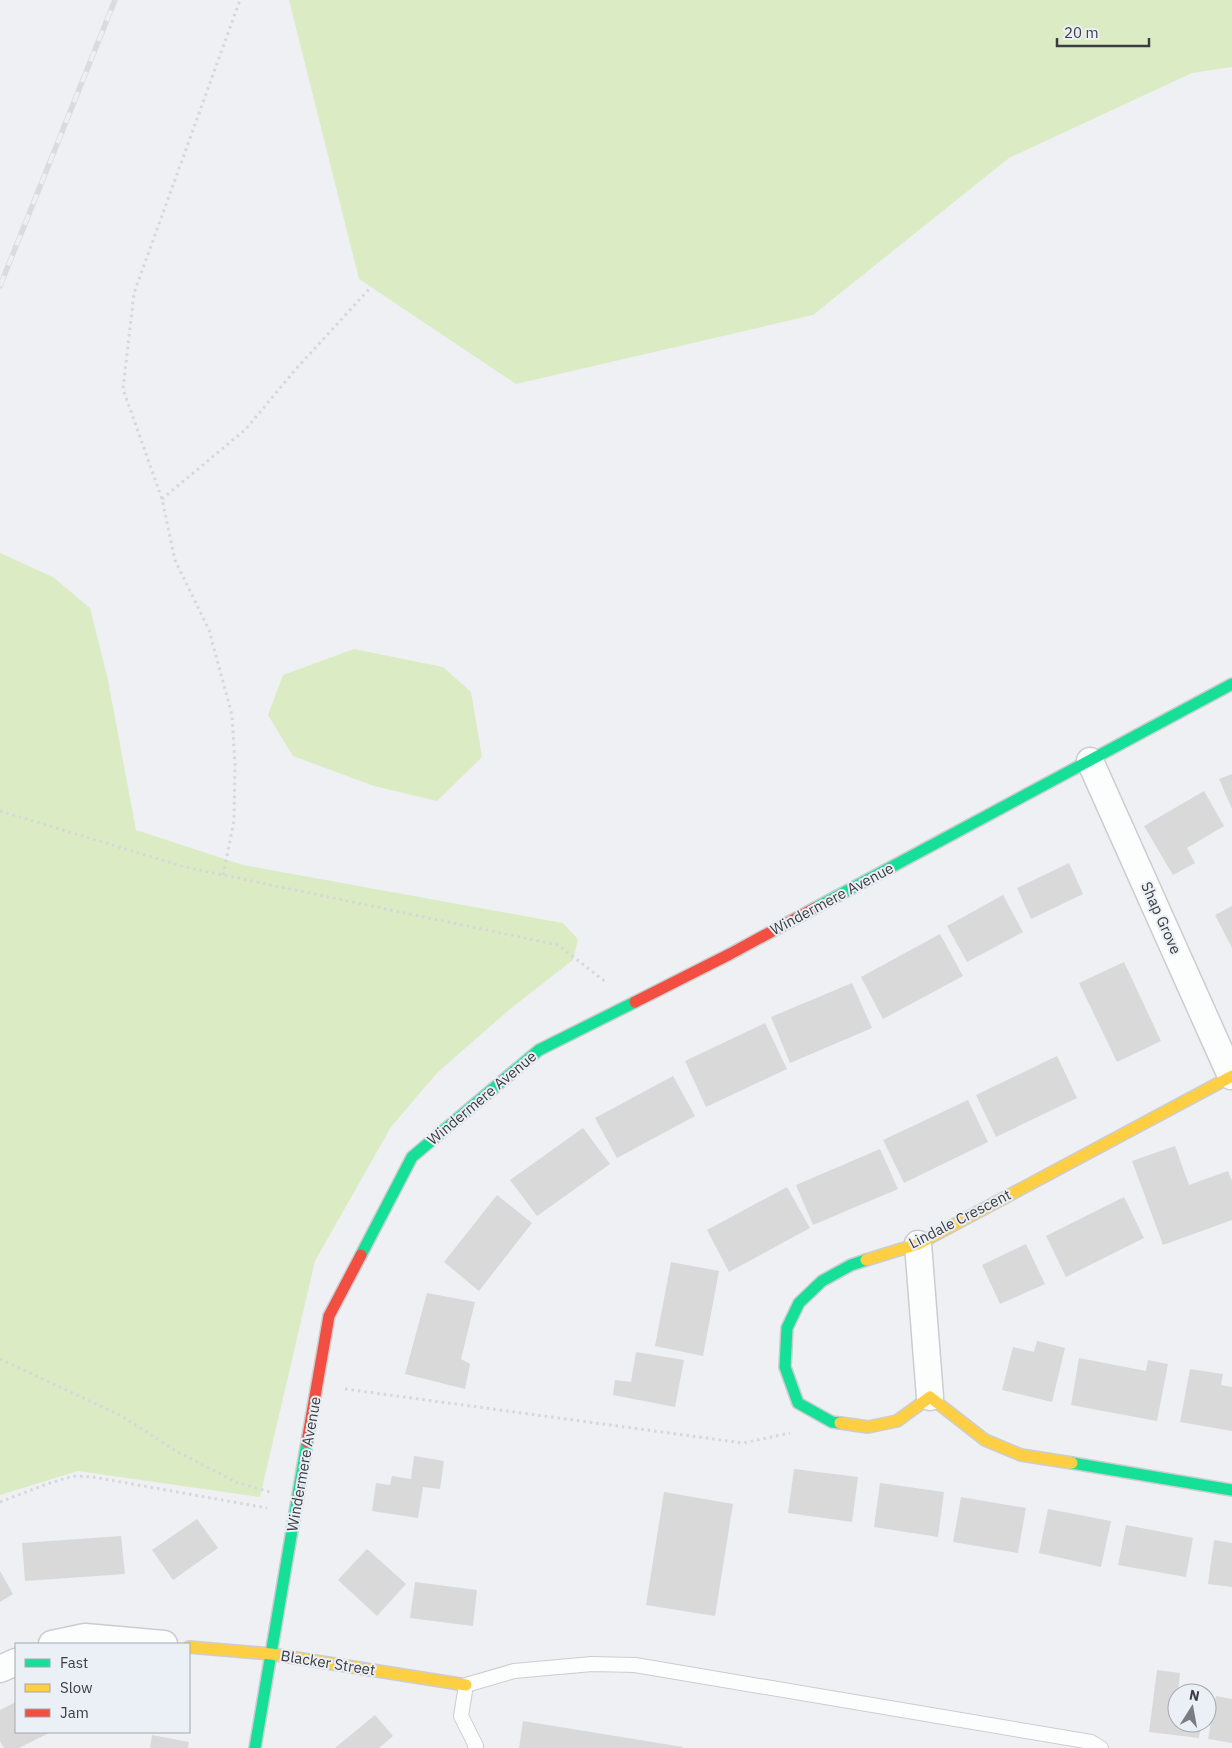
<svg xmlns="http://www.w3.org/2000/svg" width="1232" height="1748" viewBox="0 0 1232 1748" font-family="'IBM Plex Sans',sans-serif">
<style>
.green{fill:#dbecc5}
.building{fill:#d9d9d9}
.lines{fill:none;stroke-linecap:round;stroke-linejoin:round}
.lane-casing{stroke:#cbcdcf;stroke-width:16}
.street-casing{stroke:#cbcdcf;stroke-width:29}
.fast-casing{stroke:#cbcdcf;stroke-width:14}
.slow-casing{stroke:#cbcdcf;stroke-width:14}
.jam-casing{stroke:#cbcdcf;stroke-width:14}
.path{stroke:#d6d7d9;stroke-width:3;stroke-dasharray:2.5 4;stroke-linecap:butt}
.lane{stroke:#fcfdfd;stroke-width:14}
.street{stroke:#fcfdfd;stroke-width:26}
.fast{stroke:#16e098;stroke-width:11}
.slow{stroke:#ffcf43;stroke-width:11}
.jam{stroke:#f24e42;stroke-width:11}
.rail-casing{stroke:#dadbdc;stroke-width:5.5}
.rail{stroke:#ebeff6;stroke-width:4;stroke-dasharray:11;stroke-linecap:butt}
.labels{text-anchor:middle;stroke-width:4;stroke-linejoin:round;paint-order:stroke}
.street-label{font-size:15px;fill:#3b3d40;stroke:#ebeff6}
</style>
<rect width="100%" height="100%" fill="#eef0f3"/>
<g class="green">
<path d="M289,0H1232V67L1192,73L1009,158L813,315L516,384L359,279Z"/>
<path d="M0,553L53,577L90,608L108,680L136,830L243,865L563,923L578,939L573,960L510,1009L437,1073L391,1127L315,1261L260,1497L78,1471L0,1495Z"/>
<path d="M354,649L443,667L471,692L482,757L437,801L374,786L293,756L268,715L283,675Z"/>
</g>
<g class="building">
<path d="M1232,774V809L1219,779Z"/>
<path d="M1204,791L1224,826L1187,848L1195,863L1173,875L1144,826Z"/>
<path d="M1069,863L1083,894L1031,919L1017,888Z"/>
<path d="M1003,895L1023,932L967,962L947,926Z"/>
<path d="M1232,906V948L1215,915Z"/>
<path d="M940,934L963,976L883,1019L861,977Z"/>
<path d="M1124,962L1161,1041L1117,1062L1079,983Z"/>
<path d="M852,983L872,1028L790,1063L771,1017Z"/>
<path d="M765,1023L787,1069L706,1107L685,1061Z"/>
<path d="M1057,1056L1077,1098L996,1137L976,1095Z"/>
<path d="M673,1076L695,1116L617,1158L595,1118Z"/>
<path d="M968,1100L988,1142L904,1183L883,1140Z"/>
<path d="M583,1128L610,1164L537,1216L510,1180Z"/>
<path d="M1175,1146L1189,1185L1228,1171L1232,1181V1220L1163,1245L1132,1161Z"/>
<path d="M880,1149L898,1189L813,1225L796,1185Z"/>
<path d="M787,1187L810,1228L729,1272L707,1230Z"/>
<path d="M497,1195L532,1223L479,1291L444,1262Z"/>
<path d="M1124,1197L1144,1238L1066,1277L1046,1236Z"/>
<path d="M1026,1244L1045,1284L1000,1304L982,1265Z"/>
<path d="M671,1262L719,1271L703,1356L655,1346Z"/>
<path d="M427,1293L475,1302L461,1359L470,1364L465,1389L405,1374Z"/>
<path d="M1037,1341L1065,1348L1052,1402L1002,1390L1013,1347L1034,1352Z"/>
<path d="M636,1352L684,1360L675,1407L613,1395L615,1380L631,1382Z"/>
<path d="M1079,1358L1146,1371L1148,1360L1168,1364L1157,1421L1071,1405Z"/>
<path d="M1190,1369L1223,1374L1221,1385L1232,1387V1431L1180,1422Z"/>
<path d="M414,1456L444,1461L440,1489L423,1487L418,1518L372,1511L376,1483L390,1485L392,1476L411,1479Z"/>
<path d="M794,1469L858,1477L852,1522L788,1513Z"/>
<path d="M880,1483L944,1492L938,1537L874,1527Z"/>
<path d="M664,1492L733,1504L715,1616L646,1605Z"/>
<path d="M961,1497L1026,1508L1018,1553L953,1542Z"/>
<path d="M1048,1509L1111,1521L1101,1567L1039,1553Z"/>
<path d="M197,1519L218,1548L173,1580L152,1550Z"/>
<path d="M1126,1525L1193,1538L1186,1577L1118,1565Z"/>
<path d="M121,1536L125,1574L25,1581L22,1543Z"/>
<path d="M1214,1540L1232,1543V1587L1208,1584Z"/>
<path d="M367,1549L406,1584L377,1616L338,1580Z"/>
<path d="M0,1571L13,1594L0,1602Z"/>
<path d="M415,1582L477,1590L473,1626L410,1618Z"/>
<path d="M1157,1670L1180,1673L1178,1691L1185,1693H1177V1723H1201L1199,1738L1149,1732Z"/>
<path d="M1216,1696L1232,1699V1743L1208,1739Z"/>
<path d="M16,1702V1732H51L19,1748H4L0,1741V1710Z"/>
<path d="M375,1715L393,1736L379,1748H335Z"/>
<path d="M523,1721L683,1747V1748H519Z"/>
<path d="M152,1735L189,1742L188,1748H150Z"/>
</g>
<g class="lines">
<defs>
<path id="lane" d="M475,1748L476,1746L461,1716L466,1685L514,1671L592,1664L635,1665L1091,1742L1101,1748"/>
<g id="street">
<path d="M1090,761L1231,1076"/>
<path d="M918,1244L930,1397"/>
<path d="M52,1644L85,1637L164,1644"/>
<path d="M0,1669L16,1662"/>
</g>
<g id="fast">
<path d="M815,908L1232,684"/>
<path d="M361,1255L412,1157L539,1050L635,1002"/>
<path d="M840,1423L832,1422L798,1403L785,1367L787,1328L799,1303L822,1281L851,1265L866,1260"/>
<path d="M1072,1463L1232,1490"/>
<path d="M255,1748L307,1442"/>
</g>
<g id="slow">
<path d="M866,1260L918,1244L1232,1076"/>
<path d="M840,1423L868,1427L897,1421L930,1397L985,1440L1021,1455L1072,1463"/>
<path d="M189,1647L271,1654L466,1685"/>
</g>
<g id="jam">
<path d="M635,1002L730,954L815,908"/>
<path d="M307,1442L329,1316L361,1255"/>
</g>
</defs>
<use href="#lane" class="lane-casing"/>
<use href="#street" class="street-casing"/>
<use href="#fast" class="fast-casing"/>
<use href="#slow" class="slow-casing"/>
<use href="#jam" class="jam-casing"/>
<g class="path">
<path d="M162,499L246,429L295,370L371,287"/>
<path d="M0,811L185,867L558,945L607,983"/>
<path d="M223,875L234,821L235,765L232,715L209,630L175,560L162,499L123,389L134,293L240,0"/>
<path d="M0,1359L122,1416L174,1450L236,1482L270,1492"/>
<path d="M345,1389L743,1443L790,1433"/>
<path d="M0,1502L47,1484L73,1476L93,1477L267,1508"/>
</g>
<use href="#lane" class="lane"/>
<use href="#street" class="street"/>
<use href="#fast" class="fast"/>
<use href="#slow" class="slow"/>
<use href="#jam" class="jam"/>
<defs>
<path id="rail" d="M0,286L115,0"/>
</defs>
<use href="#rail" class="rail-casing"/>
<use href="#rail" class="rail"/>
</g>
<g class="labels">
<g class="street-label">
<text transform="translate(832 899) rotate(-28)" y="5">Windermere Avenue</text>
<text transform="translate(1161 918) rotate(66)" y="5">Shap Grove</text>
<text transform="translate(482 1098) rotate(-40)" y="5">Windermere Avenue</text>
<text transform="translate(960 1219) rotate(-27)" y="5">Lindale Crescent</text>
<text transform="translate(304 1464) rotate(-80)" y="5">Windermere Avenue</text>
<text transform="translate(328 1663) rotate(9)" y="5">Blacker Street</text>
</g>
</g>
<rect x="15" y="1643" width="175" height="90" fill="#ebeff6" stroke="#a5a8ad"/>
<rect x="25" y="1659" width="25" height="8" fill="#16e098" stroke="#a5a8ad"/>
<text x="60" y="1668" font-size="15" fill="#3b3d40">Fast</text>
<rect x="25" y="1684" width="25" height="8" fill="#ffcf43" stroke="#a5a8ad"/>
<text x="60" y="1693" font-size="15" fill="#3b3d40">Slow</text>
<rect x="25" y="1709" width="25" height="8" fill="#f24e42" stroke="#a5a8ad"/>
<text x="60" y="1718" font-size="15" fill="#3b3d40">Jam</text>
<g transform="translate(1192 1708) rotate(11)"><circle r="24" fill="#ebeff6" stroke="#a5a8ad"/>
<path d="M0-4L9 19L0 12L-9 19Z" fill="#7a7c7f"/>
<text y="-8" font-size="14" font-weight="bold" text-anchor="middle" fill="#3b3d40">N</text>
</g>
<path d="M1057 38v8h92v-8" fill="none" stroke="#3b3d40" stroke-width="2.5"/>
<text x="1064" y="38" font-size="15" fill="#3b3d40" stroke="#ebeff6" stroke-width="4" paint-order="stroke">20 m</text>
</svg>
